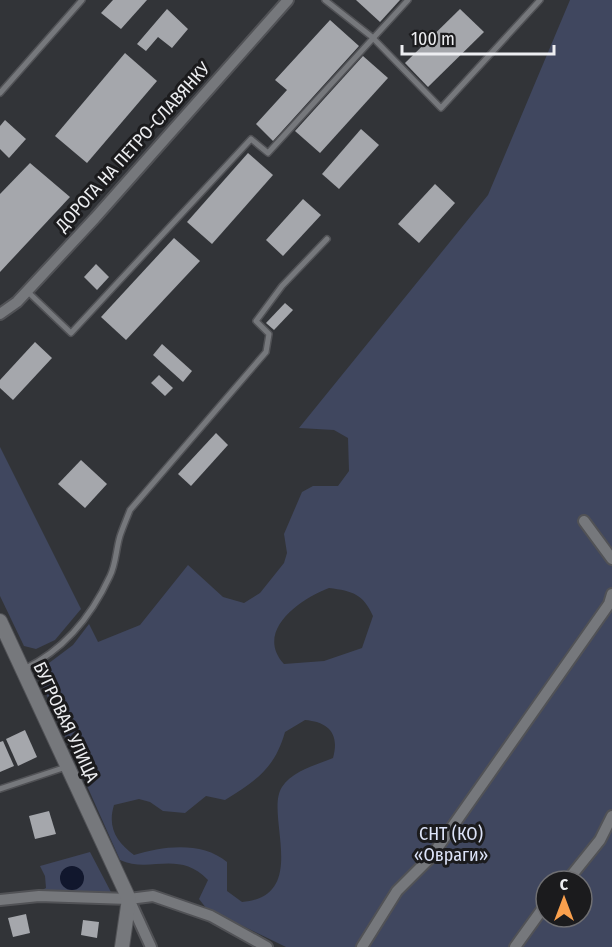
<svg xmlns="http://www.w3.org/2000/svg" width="612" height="947" viewBox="0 0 612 947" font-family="'Fira Sans Condensed',sans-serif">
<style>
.green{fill:#40475f;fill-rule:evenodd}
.water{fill:#11172d}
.building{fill:#a5a7ac}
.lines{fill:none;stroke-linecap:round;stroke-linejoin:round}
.service-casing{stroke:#515256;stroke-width:8}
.minor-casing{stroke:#515256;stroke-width:14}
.tertiary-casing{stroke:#515256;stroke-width:16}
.service{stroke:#76787c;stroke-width:5}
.minor{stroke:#76787c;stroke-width:10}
.tertiary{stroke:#76787c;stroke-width:14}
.labels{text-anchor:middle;stroke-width:6;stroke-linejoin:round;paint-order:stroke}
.street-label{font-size:18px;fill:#edeef1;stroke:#1b1b1d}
.park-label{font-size:18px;fill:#dce3f8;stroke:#1b1b1d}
</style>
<rect width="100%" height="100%" fill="#323438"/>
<g class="green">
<path d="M570,0H612V947H286L206,908L199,899L208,880C178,849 150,874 120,860L39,678L41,669L73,645L89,624L98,642L140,625L188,565L223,597L244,603L260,593L284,563L287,553L284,534L302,492L313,486H338L349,471L348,438L334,430L299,428L488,195ZM329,588C353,591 363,594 373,616L362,648L324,661L284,664C254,631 300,599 329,588ZM305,720C328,722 340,733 333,758C316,765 292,771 282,787C264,814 311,896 242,902L227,891V862C202,841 163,846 134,855C117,842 107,828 114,805L139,799L150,802L163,811L185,813L206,796L225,800C256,780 274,770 285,732ZM546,881H582V917H546Z"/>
<path d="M0,447L81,609L55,640L36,649L24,646L0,596Z"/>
<path d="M90,852L112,894L36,893L46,888L45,876L40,866Z"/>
</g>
<circle class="water" cx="72" cy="878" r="12"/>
<g class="building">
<path d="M113,0H147L121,29L101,13Z"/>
<path d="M356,0H400L380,22Z"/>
<path d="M167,9L188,29L172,48L158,37L146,51L137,44Z"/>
<path d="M460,9L484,32L428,87L405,63Z"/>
<path d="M330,20L359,46L273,141L256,124L287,90L275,80Z"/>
<path d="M125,53L157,81L87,163L55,136Z"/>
<path d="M363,56L388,78L320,153L295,131Z"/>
<path d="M5,120L26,139L9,158L0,149V126Z"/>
<path d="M361,129L379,145L339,189L322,174Z"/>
<path d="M248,153L273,175L212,244L187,222Z"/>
<path d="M30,163L70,197L0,272V194Z"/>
<path d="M435,184L455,203L419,243L398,224Z"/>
<path d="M303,199L321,215L283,256L266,240Z"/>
<path d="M174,238L200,261L126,340L101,317Z"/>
<path d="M96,264L109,277L97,290L84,277Z"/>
<path d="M285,303L293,310L274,330L266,323Z"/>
<path d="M35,342L52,358L13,400L0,388V380Z"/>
<path d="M162,344L192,371L183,382L153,355Z"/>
<path d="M159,375L173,388L165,396L151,383Z"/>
<path d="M216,433L228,445L191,486L178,474Z"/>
<path d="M81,460L107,484L85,508L58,484Z"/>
<path d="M25,730L37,757L18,766L6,739Z"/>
<path d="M3,741L14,766L0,772V742Z"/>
<path d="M49,811L56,834L35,839L29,816Z"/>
<path d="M26,914L30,933L13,937L8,918Z"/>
<path d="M83,920L99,922L97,938L81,935Z"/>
</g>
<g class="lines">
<defs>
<g id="service">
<path d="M325,0L372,37L441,108L540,0"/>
<path d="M0,93L82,0"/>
<path d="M27,291L71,333L251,139L268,153L408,0"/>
<path d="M24,669C64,650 91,617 110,576C116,564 116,549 120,536C123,527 127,518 130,510L266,352L269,334L256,321L282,286L327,239"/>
<path d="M0,789L66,767"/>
</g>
<g id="minor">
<path d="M0,314L17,302L95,218L288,0"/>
<path d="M584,521L612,559"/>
<path d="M567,881L600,840L612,816"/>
<path d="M129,899L151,947"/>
<path d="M0,900L39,896L129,899L153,896L211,916L267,947"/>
<path d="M362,947L397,891L431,857L609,604L612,594"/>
<path d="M515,947L546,904"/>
</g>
<path id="tertiary" d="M0,621L129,899L122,947"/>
</defs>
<use href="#service" class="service-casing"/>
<use href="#minor" class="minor-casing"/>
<use href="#tertiary" class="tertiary-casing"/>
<use href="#service" class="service"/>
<use href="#minor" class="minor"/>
<use href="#tertiary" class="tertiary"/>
</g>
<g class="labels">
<g class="street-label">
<text transform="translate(133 147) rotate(-48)" y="6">ДОРОГА НА ПЕТРО-СЛАВЯНКУ</text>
<text transform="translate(66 722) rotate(65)" y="6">БУГРОВАЯ УЛИЦА</text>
</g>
<g class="park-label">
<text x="451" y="840">СНТ (КО)<tspan x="451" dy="21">«Овраги»</tspan></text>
</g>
</g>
<g transform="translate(564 899)"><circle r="28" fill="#1b1b1d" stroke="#6f6f72" stroke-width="1.5"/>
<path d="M0-4.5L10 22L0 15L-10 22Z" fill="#f9a04d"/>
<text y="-9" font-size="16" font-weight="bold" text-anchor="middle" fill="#edeef1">С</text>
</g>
<path d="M402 45v9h152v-9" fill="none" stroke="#edeef1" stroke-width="3"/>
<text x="411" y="45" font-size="18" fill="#edeef1" stroke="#1b1b1d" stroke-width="4.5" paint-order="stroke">100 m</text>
</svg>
